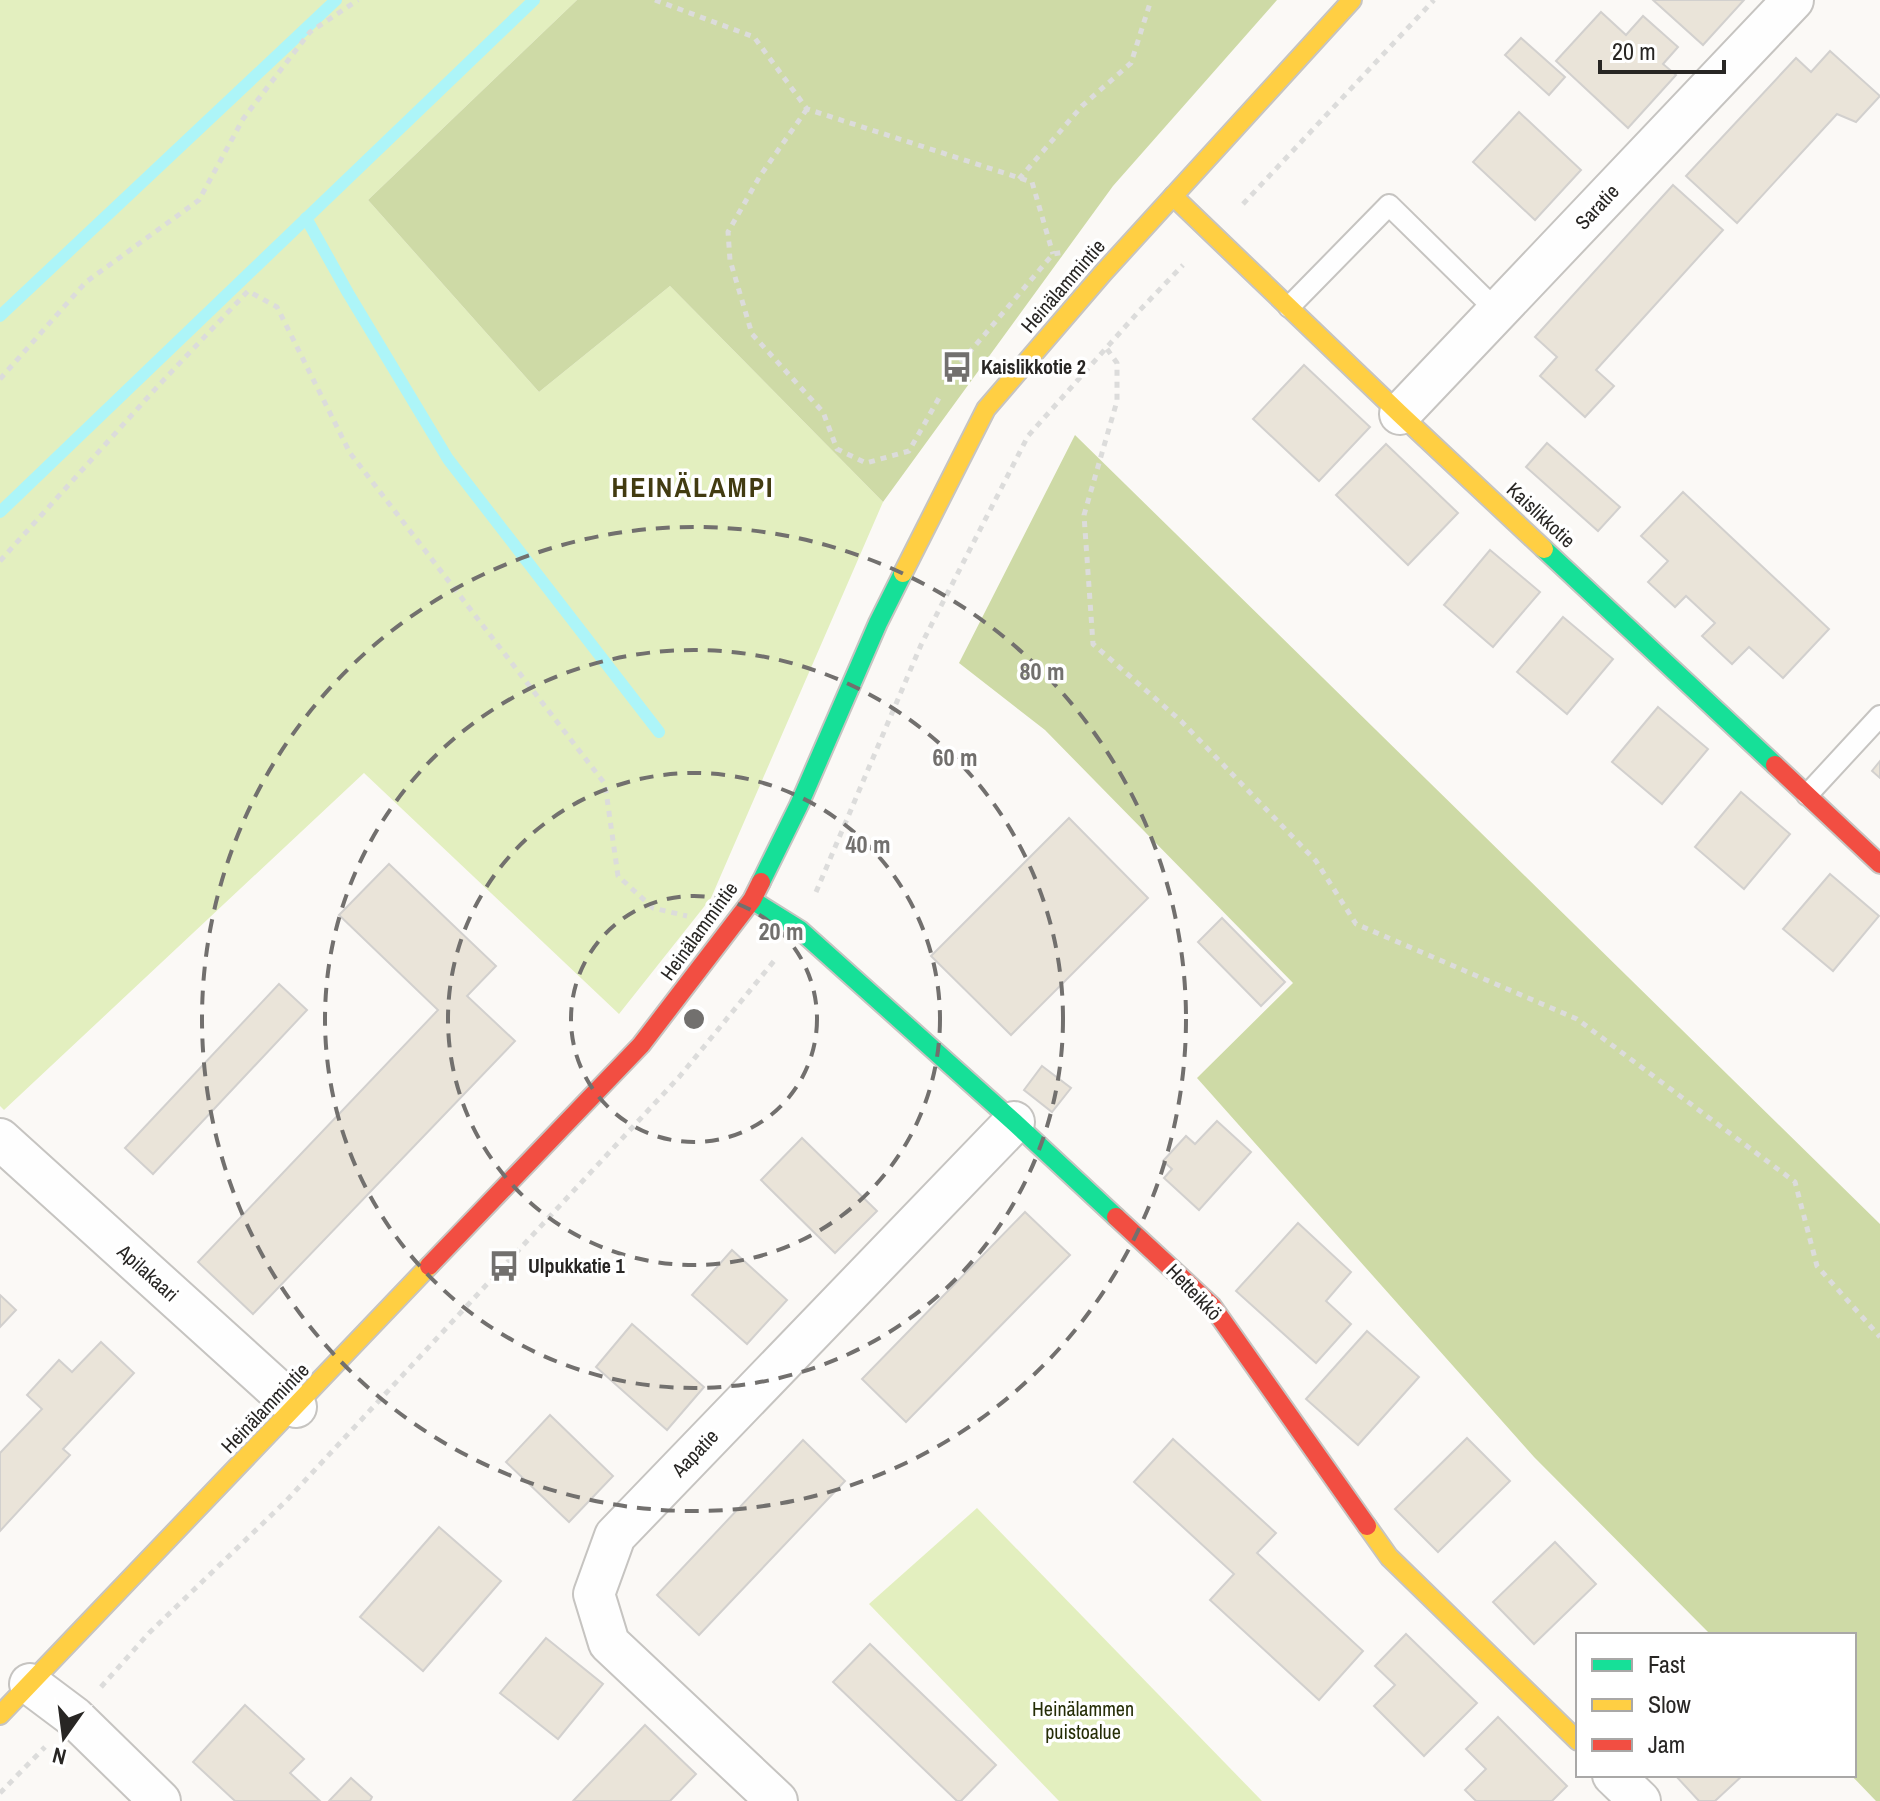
<svg xmlns="http://www.w3.org/2000/svg" width="1880" height="1801" viewBox="0 0 1880 1801" font-family="'Archivo Narrow',sans-serif">
<style>
.green{fill:#e3efbf}
.forest{fill:#cedaa6}
.lines{fill:none;stroke-linecap:round;stroke-linejoin:round}
.stream{stroke:#adf5f8;stroke-width:12}
.building{fill:#eae4d9;stroke:#d2d0ce;stroke-width:2}
.lane-casing{stroke:#c6c4c1;stroke-width:24}
.street-casing{stroke:#c6c4c1;stroke-width:44}
.fast-casing{stroke:#c6c4c1;stroke-width:22}
.slow-casing{stroke:#c6c4c1;stroke-width:22}
.jam-casing{stroke:#c6c4c1;stroke-width:22}
.path{stroke:#dcdcdb;stroke-width:5;stroke-dasharray:6 6;stroke-linecap:butt}
.lane{stroke:#fefefe;stroke-width:20}
.street{stroke:#fefefe;stroke-width:40}
.fast{stroke:#16e098;stroke-width:18}
.slow{stroke:#ffcf43;stroke-width:18}
.jam{stroke:#f24e42;stroke-width:18}
.ring{fill:none;stroke:#72706e;stroke-width:4;stroke-dasharray:14 10}
.labels{text-anchor:middle;stroke-width:7;stroke-linejoin:round;paint-order:stroke}
.street-label{font-size:20px;fill:#282624;stroke:#fff}
.poi-label{font-size:20px;font-weight:bold;fill:#282624;stroke:#fff;text-anchor:start}
.park-label{font-size:20px;fill:#252d06;stroke:#fff}
.district-label{font-size:28px;font-weight:bold;letter-spacing:2px;fill:#423b11;stroke:#fff}
.centre{fill:#72706e;stroke:#fff;stroke-width:4}
.ring-label{font-size:24px;text-anchor:middle;font-weight:bold;fill:#72706e;stroke:#fff;stroke-width:7;stroke-linejoin:round;paint-order:stroke}
</style>
<rect width="100%" height="100%" fill="#fbf9f6"/>
<g class="green">
<path d="M0,0H577L368,200L539,392L670,286L883,502L711,898L619,1014L364,773L4,1110L0,1106Z"/>
<path d="M977,1508L1262,1801H1059L869,1604Z"/>
</g>
<g class="forest">
<path d="M577,0H1277L1113,186L883,502L670,286L539,392L368,200Z"/>
<path d="M1075,435L1880,1224V1801H1876L1851,1775H1854V1635H1711L1534,1457L1197,1078L1293,983L1045,730L959,663Z"/>
</g>
<g class="lines">
<g class="stream">
<path d="M306,218L348,293L448,459L659,732"/>
<path d="M0,316L336,0"/>
<path d="M0,512L534,0"/>
</g>
</g>
<g class="building">
<path d="M1653,0H1744L1703,45Z"/>
<path d="M1601,12L1626,35L1643,16L1678,47L1663,64L1676,75L1628,128L1556,61Z"/>
<path d="M1521,38L1565,77L1549,95L1505,55Z"/>
<path d="M1830,51L1880,96L1856,122L1837,114L1737,223L1686,176L1796,58L1811,72Z"/>
<path d="M1519,112L1581,170L1535,220L1473,162Z"/>
<path d="M1673,185L1723,230L1596,370L1614,386L1585,417L1540,376L1557,357L1535,337Z"/>
<path d="M1304,365L1370,427L1319,481L1253,419Z"/>
<path d="M1547,443L1620,507L1598,531L1526,467Z"/>
<path d="M1386,444L1458,513L1408,565L1336,495Z"/>
<path d="M1683,492L1829,629L1783,678L1749,647L1732,664L1702,636L1715,623L1686,596L1675,607L1648,582L1668,561L1641,536Z"/>
<path d="M1490,550L1540,592L1493,647L1444,605Z"/>
<path d="M1563,617L1613,659L1567,714L1517,672Z"/>
<path d="M1658,707L1708,749L1662,804L1612,762Z"/>
<path d="M1880,761V778L1872,771Z"/>
<path d="M1741,792L1790,834L1744,889L1695,847Z"/>
<path d="M1069,818L1148,898L1011,1035L931,956Z"/>
<path d="M389,864L496,966L467,996L515,1041L253,1314L198,1262L438,1010L339,915Z"/>
<path d="M1830,874L1879,916L1833,971L1783,929Z"/>
<path d="M1222,918L1285,982L1261,1006L1198,942Z"/>
<path d="M279,984L307,1010L153,1174L125,1148Z"/>
<path d="M1042,1066L1071,1088L1052,1112L1024,1090Z"/>
<path d="M1217,1121L1251,1152L1199,1210L1164,1178L1172,1169L1163,1161L1186,1136L1195,1144Z"/>
<path d="M802,1138L877,1211L835,1253L761,1180Z"/>
<path d="M1025,1212L1070,1255L906,1422L862,1379Z"/>
<path d="M1298,1223L1351,1272L1326,1301L1351,1324L1316,1363L1236,1291Z"/>
<path d="M732,1250L787,1300L747,1344L692,1295Z"/>
<path d="M0,1295L16,1310L0,1327Z"/>
<path d="M632,1324L704,1387L667,1430L596,1367Z"/>
<path d="M1367,1331L1419,1377L1358,1445L1306,1399Z"/>
<path d="M101,1342L134,1373L63,1449L70,1455L0,1531V1453L42,1409L27,1395L59,1360L72,1372Z"/>
<path d="M550,1415L613,1476L569,1522L506,1462Z"/>
<path d="M1467,1438L1510,1481L1438,1552L1395,1509Z"/>
<path d="M1173,1439L1276,1533L1257,1553L1363,1651L1319,1700L1210,1600L1234,1574L1134,1482Z"/>
<path d="M803,1440L845,1481L699,1635L657,1595Z"/>
<path d="M439,1527L501,1581L423,1671L360,1617Z"/>
<path d="M1555,1542L1596,1584L1534,1644L1493,1602Z"/>
<path d="M1406,1634L1477,1703L1424,1756L1374,1706L1395,1685L1375,1666Z"/>
<path d="M546,1638L603,1684L558,1739L500,1693Z"/>
<path d="M870,1644L996,1765L961,1801H957L833,1682Z"/>
<path d="M245,1705L304,1759L290,1773L320,1801H235L193,1762Z"/>
<path d="M1498,1717L1567,1786L1552,1801H1476L1465,1790L1486,1769L1466,1749Z"/>
<path d="M645,1725L696,1774L670,1801H573Z"/>
<path d="M1675,1775H1743L1715,1801H1699Z"/>
<path d="M351,1778L372,1797L370,1801H329Z"/>
</g>
<g class="lines">
<defs>
<g id="lane">
<path d="M1289,307L1389,205L1498,312"/>
<path d="M1807,795L1880,716"/>
</g>
<g id="street">
<path d="M1400,414L1793,0"/>
<path d="M0,1139L296,1407"/>
<path d="M30,1684L74,1717L160,1801"/>
<path d="M1613,1775L1640,1801"/>
<path d="M777,1801L609,1643L594,1594L615,1536L1014,1122"/>
</g>
<g id="fast">
<path d="M1544,549L1775,765"/>
<path d="M761,882L799,805L878,623L903,573"/>
<path d="M752,900L800,930L1014,1122L1116,1217"/>
</g>
<g id="slow">
<path d="M1173,196L1400,414L1544,549"/>
<path d="M903,573L986,409L1103,273L1352,0"/>
<path d="M1367,1526L1389,1557L1578,1741"/>
<path d="M0,1715L429,1266"/>
</g>
<g id="jam">
<path d="M1775,765L1880,864"/>
<path d="M1116,1217L1212,1306L1367,1526"/>
<path d="M429,1266L641,1045L752,900L761,882"/>
</g>
</defs>
<use href="#lane" class="lane-casing"/>
<use href="#street" class="street-casing"/>
<use href="#fast" class="fast-casing"/>
<use href="#slow" class="slow-casing"/>
<use href="#jam" class="jam-casing"/>
<g class="path">
<path d="M655,0L754,37L807,109L1032,182L1053,254"/>
<path d="M807,109L760,176L728,232L730,260L752,334L823,412L837,449L866,463L909,451L939,398"/>
<path d="M1019,179L1082,106L1131,63L1151,0"/>
<path d="M1243,204L1434,0"/>
<path d="M1107,349L1117,363V401L1084,515L1093,644L1181,721L1316,861L1356,924L1577,1019L1795,1182L1817,1266L1880,1337"/>
<path d="M0,379L86,282L199,200L243,119L310,32L358,0"/>
<path d="M948,383L957,367L1053,254L1065,252"/>
<path d="M0,561L158,386L248,291L277,307L350,453L605,784L618,876L653,908L687,916"/>
<path d="M816,892L921,645L1028,436L1140,310L1183,265"/>
<path d="M101,1687L149,1633L286,1501L680,1076L774,961"/>
<path d="M0,1793L45,1747"/>
</g>
<use href="#lane" class="lane"/>
<use href="#street" class="street"/>
<use href="#fast" class="fast"/>
<use href="#slow" class="slow"/>
<use href="#jam" class="jam"/>
</g>
<g class="ring">
<circle cx="694" cy="1019" r="123"/>
<circle cx="694" cy="1019" r="246"/>
<circle cx="694" cy="1019" r="369"/>
<circle cx="694" cy="1019" r="492"/>
</g>
<defs>
<symbol id="bus-bare" viewBox="-9 -9 18 18"><path d="M-5-6H5V4H4V6H2V4H-2V6H-4V4H-5ZM-3.5-4V0h7V-4ZM-3.5 1.2v1.5H-2V1.2ZM2 1.2v1.5H3.5V1.2Z" fill="#72706e" stroke="#fff" stroke-width="2.5" paint-order="stroke"/></symbol>
</defs>
<g fill-rule="evenodd">
<use href="#bus-bare" x="935" y="345" width="44" height="44"/>
<use href="#bus-bare" x="482" y="1244" width="44" height="44"/>
</g>
<g class="labels">
<g class="street-label">
<text transform="translate(1597 207) rotate(-47)" y="7">Saratie</text>
<text transform="translate(1063 286) rotate(-49)" y="7">Heinälammintie</text>
<text transform="translate(1541 515) rotate(43)" y="7">Kaislikkotie</text>
<text transform="translate(699 931) rotate(-54)" y="7">Heinälammintie</text>
<text transform="translate(148 1273) rotate(42)" y="7">Apilakaari</text>
<text transform="translate(1194 1292) rotate(46)" y="7">Hetteikkö</text>
<text transform="translate(265 1408) rotate(-46)" y="7">Heinälammintie</text>
<text transform="translate(695 1453) rotate(-46)" y="7">Aapatie</text>
</g>
<g class="poi-label">
<text x="981" y="374">Kaislikkotie 2</text>
<text x="528" y="1273">Ulpukkatie 1</text>
</g>
<g class="park-label">
<text x="1083" y="1716">Heinälammen<tspan x="1083" dy="23">puistoalue</tspan></text>
</g>
<g class="district-label">
<text x="693" y="497">HEINÄLAMPI</text>
</g>
</g>
<circle cx="694" cy="1019" r="12" class="centre"/>
<g class="ring-label">
<text x="1042" y="680">80 m</text>
<text x="955" y="766">60 m</text>
<text x="868" y="853">40 m</text>
<text x="781" y="940">20 m</text>
</g>
<rect x="1576" y="1633" width="280" height="144" fill="#ffffff" stroke="#a9a8a7" stroke-width="2"/>
<rect x="1592" y="1659" width="40" height="12" fill="#16e098" stroke="#a9a8a7" stroke-width="2"/>
<text x="1648" y="1673" font-size="24" fill="#282624">Fast</text>
<rect x="1592" y="1699" width="40" height="12" fill="#ffcf43" stroke="#a9a8a7" stroke-width="2"/>
<text x="1648" y="1713" font-size="24" fill="#282624">Slow</text>
<rect x="1592" y="1739" width="40" height="12" fill="#f24e42" stroke="#a9a8a7" stroke-width="2"/>
<text x="1648" y="1753" font-size="24" fill="#282624">Jam</text>
<g transform="translate(64 1737) rotate(194)" stroke="#ffffff" stroke-width="6" paint-order="stroke">
<path d="M0-6L14 30L0 20L-14 30Z" fill="#282624"/>
<text y="-12" font-size="22" font-weight="bold" text-anchor="middle" fill="#282624">N</text>
</g>
<path d="M1600 60v12h124v-12" fill="none" stroke="#282624" stroke-width="4"/>
<text x="1612" y="60" font-size="24" fill="#282624" stroke="#ffffff" stroke-width="6" paint-order="stroke">20 m</text>
</svg>
